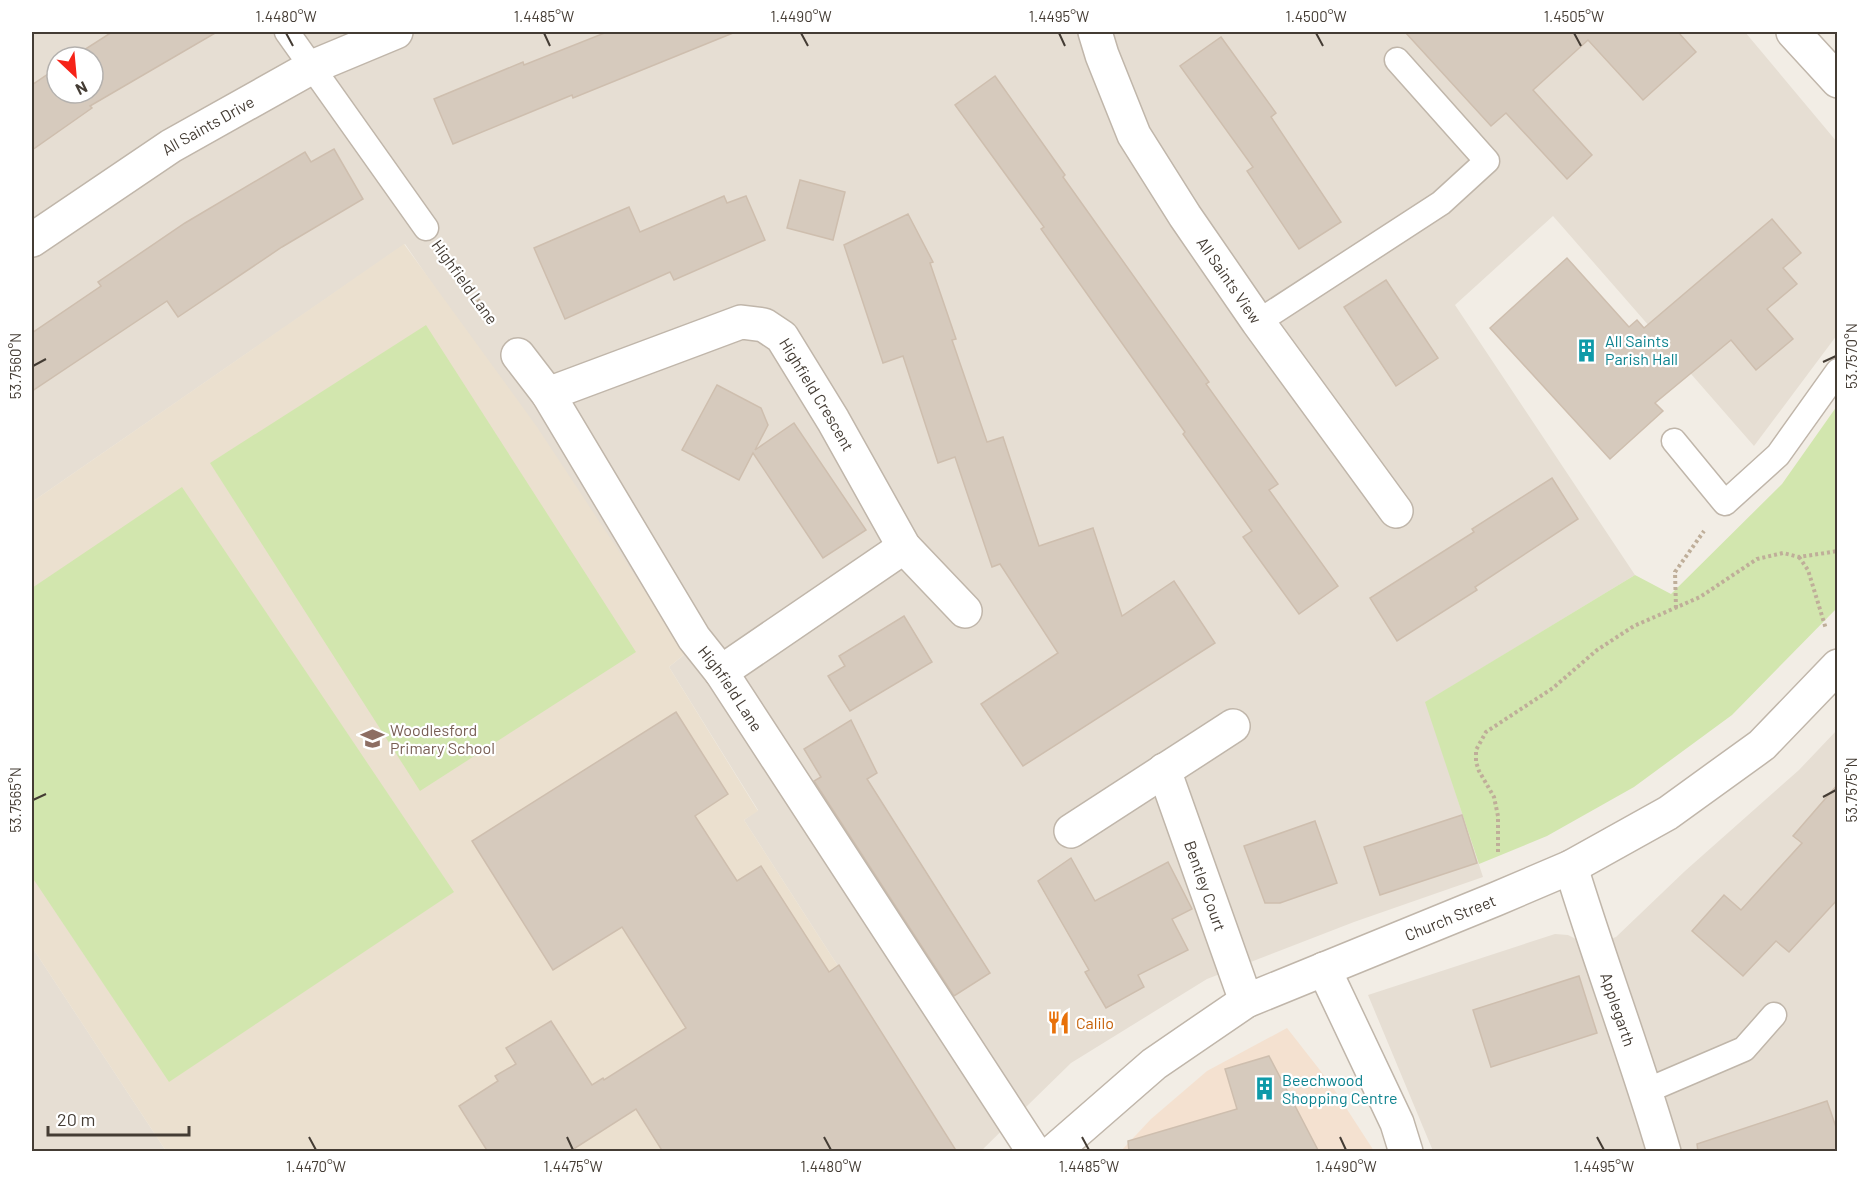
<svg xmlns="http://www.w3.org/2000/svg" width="1869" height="1183" viewBox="0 0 1869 1183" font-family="Barlow,sans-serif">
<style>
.residential{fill:#e6ded3;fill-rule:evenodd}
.commercial{fill:#f4e1d0}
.education{fill:#ebe0cf}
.green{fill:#d2e6ae}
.building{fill:#d6cabd;stroke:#cebeae;stroke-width:1.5}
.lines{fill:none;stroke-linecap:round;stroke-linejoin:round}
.service-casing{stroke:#c0b6aa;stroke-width:27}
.minor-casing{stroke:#c0b6aa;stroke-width:36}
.tertiary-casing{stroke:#c0b6aa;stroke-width:36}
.path{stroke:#bfae99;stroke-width:4;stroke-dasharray:3 3;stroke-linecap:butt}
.service{stroke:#fff;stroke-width:24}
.minor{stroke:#fff;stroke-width:33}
.tertiary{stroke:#fff;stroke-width:33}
.ticks{fill:none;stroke:#443c34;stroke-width:2}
.labels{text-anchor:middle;stroke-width:4.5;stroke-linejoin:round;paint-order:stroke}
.street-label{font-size:16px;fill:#443c34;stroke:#fff}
.culture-label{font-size:16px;fill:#0d838f;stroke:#fff;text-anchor:start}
.education-label{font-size:16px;fill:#785e54;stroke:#fff;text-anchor:start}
.food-label{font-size:16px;fill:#c56008;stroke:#fff;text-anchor:start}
.neatline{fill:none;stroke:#443c34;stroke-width:2}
.ticks-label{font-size:15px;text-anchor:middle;fill:#443c34}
</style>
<rect width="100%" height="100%" fill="#f2ede5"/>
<g class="residential">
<path d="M32,32H1745L1837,142V335L1754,446L1553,216L1455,305L1635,575L1426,702L1483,877L1354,922L1207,979L1071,1063L981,1151H957L744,820L758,810L669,667L685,654L405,244L32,502ZM57,57H93V93H57Z"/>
<path d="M1837,730V1151H1433L1368,995L1555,934L1568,935L1576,939L1581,950L1616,937L1685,871L1799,770Z"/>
<path d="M32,947L166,1151H32Z"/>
</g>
<path class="commercial" d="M1287,1028L1330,1083L1374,1151L1120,1152L1151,1119L1207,1071Z"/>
<path class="education" d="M404,244L537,427L686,653L669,667L758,811L744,820L957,1151H166L32,947V502Z"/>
<g class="green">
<path d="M426,325L636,652L420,791L210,463Z"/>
<path d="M1837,406V608L1732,715L1634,787L1547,836L1479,864L1425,702L1635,575L1671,594L1782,484Z"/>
<path d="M182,487L454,892L169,1082L32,877V588Z"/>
</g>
<g class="building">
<path d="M112,32H217L90,106L92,108L32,150V85L57,68V93H93V57H73Z"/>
<path d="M607,32L733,33L573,98L572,95L453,144L434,99L523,62L524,65Z"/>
<path d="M1405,32H1678L1696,52L1643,100L1588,40L1533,90L1592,155L1567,179L1506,113L1491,126Z"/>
<path d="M1221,37L1276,113L1271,117L1341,222L1299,249L1247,171L1253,167L1180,66Z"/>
<path d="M995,76L1065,175L1063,177L1209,382L1206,384L1278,484L1269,490L1338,586L1299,614L1243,537L1252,531L1183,434L1185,432L1041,229L1044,227L955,105Z"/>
<path d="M334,149L363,199L282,247L178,317L167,301L32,391V333L101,286L98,282L185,223L305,152L311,162Z"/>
<path d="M800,180L845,192L833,240L787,228Z"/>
<path d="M724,196L727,203L746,196L765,240L674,280L670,272L565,319L534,248L629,207L640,232Z"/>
<path d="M908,214L933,262L930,263L956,339L952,340L987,442L1003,437L1039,546L1093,528L1122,616L1174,581L1215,643L1023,766L981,704L1058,653L1000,564L992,567L955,457L938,463L903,356L883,363L844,245Z"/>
<path d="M1772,219L1801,253L1783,268L1797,284L1767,309L1793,339L1756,370L1731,340L1655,403L1663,411L1610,459L1490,328L1567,258L1629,327L1637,320L1644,328Z"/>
<path d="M1386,280L1438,358L1396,386L1344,307Z"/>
<path d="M717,385L761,408L768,425L755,450L794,423L866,530L823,558L753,453L739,480L682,450Z"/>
<path d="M1552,478L1578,519L1475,587L1477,590L1397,641L1370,598L1474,532L1472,529Z"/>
<path d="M904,616L932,662L850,711L828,676L845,666L839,656Z"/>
<path d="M676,712L728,794L695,816L737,881L761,866L829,972L839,965L957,1152H663L636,1109L569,1152H488L459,1106L498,1081L495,1076L516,1064L506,1048L551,1021L592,1085L603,1078L604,1080L686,1028L622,927L553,970L472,841Z"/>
<path d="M851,720L877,773L867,779L990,973L954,996L814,781L821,777L804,749Z"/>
<path d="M1838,784V899L1789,952L1776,941L1743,976L1692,931L1724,895L1741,910L1802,843L1793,836Z"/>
<path d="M1462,815L1477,863L1380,895L1364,847Z"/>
<path d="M1315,821L1337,883L1280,903H1265L1244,846Z"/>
<path d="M1071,858L1095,901L1168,862L1192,909L1172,919L1188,950L1138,975L1144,987L1106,1008L1085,972L1089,970L1038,881Z"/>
<path d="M1579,976L1597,1033L1491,1067L1473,1010Z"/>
<path d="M1269,1056L1319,1152H1129L1128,1141L1237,1109L1225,1069Z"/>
<path d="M1827,1101L1838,1133V1152H1698L1697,1144Z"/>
</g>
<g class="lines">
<defs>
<g id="service">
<path d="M287,32L426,228"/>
<path d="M1258,322L1441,203L1487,161L1397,60"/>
<path d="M1674,441L1725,503L1778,455L1838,371"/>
<path d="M1646,1091L1744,1049L1774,1015"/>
</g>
<g id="minor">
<path id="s1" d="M1095,32L1102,55L1134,135L1185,216L1258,322L1396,511"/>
<path id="s2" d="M32,240L171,146L312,67L396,32"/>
<path id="s3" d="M518,355L548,394L694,638L721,672L1034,1152"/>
<path id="s4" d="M548,394L741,322L764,325L782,337L833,420L904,547L965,611"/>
<path d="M721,672L904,547"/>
<path id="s5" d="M1164,770L1246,1001"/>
<path d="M1071,831L1233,726"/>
<path id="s6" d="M1571,867C1600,962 1636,1056 1664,1152"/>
<path d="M1324,969L1397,1123L1406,1152"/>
</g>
<g id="tertiary">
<path d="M1793,32L1838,81"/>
<path id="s7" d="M1053,1152L1154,1064L1246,1001L1496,899L1571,867L1668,813L1762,745L1838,666"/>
</g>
</defs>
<use href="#service" class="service-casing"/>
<use href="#minor" class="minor-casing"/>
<use href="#tertiary" class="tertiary-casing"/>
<g class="path">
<path d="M446,256L495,323"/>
<path d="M1799,557L1808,570L1826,629"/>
<path d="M1676,608L1675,572L1704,531"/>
<path d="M1498,852V816L1494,797L1479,771L1476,762V750L1486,732L1553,688L1597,650L1634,626L1700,597L1757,559L1783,553L1799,557L1838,551"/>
</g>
<use href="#service" class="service"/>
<use href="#minor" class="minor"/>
<use href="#tertiary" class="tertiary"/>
</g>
<path class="ticks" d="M286,33L293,46M544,33L550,46M801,33L808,46M1059,33L1065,46M1316,33L1323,46M1574,33L1581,46M1823,362L1836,356M33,366L46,359M1823,797L1836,790M33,800L46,794M309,1137L316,1150M567,1137L573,1150M824,1137L831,1150M1082,1137L1089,1150M1340,1137L1346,1150M1597,1137L1604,1150"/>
<defs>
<symbol id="building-bare" viewBox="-9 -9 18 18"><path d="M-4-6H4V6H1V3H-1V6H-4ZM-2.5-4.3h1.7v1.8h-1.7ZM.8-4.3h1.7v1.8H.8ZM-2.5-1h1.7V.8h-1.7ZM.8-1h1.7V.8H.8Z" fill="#0f9aa8" stroke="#fff" stroke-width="2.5" paint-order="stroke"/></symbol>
<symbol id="school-bare" viewBox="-9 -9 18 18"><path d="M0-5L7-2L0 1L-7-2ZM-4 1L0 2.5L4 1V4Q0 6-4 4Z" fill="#8d6e63" stroke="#fff" stroke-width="2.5" paint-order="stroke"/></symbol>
<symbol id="restaurant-bare" viewBox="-9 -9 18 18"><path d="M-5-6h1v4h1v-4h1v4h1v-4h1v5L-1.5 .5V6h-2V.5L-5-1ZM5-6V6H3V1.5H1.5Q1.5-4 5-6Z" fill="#e8710a" stroke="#fff" stroke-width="2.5" paint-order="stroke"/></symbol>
</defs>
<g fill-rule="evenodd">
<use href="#building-bare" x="1570" y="334" width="33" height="33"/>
<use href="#school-bare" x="356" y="722" width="33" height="33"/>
<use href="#restaurant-bare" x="1042" y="1006" width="33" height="33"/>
<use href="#building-bare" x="1248" y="1072" width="33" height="33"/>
</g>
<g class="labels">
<g class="street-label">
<text dy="6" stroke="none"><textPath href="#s2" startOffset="210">All Saints Drive</textPath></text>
<text dy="6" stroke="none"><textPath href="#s1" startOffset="284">All Saints View</textPath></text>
<text transform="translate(465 282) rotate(54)" y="6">Highfield Lane</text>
<text dy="6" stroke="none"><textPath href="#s4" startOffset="318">Highfield Crescent</textPath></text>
<text dy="6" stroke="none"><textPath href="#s3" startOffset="396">Highfield Lane</textPath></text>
<text dy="6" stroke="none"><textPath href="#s5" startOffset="123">Bentley Court</textPath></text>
<text dy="6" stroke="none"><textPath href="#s7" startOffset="466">Church Street</textPath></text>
<text dy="6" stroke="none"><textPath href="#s6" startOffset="150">Applegarth</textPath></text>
</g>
<g class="culture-label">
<text x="1605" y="347">All Saints<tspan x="1605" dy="18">Parish Hall</tspan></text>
<text x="1282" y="1086">Beechwood<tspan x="1282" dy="18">Shopping Centre</tspan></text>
</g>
<g class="education-label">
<text x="390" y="736">Woodlesford<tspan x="390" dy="18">Primary School</tspan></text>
</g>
<g class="food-label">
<text x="1076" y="1029">Calilo</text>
</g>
</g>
<rect width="1869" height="1183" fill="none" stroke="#ffffff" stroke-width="66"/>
<g transform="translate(75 75) rotate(154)"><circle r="28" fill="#ffffff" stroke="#b4b1ae" stroke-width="1.5"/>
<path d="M0-4.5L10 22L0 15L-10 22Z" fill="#f62318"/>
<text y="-9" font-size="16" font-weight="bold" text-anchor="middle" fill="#443c34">N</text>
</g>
<path d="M48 1126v9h141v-9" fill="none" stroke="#443c34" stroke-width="3"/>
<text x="57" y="1126" font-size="18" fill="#443c34" stroke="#ffffff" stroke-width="4.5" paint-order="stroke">20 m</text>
<rect x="33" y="33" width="1803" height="1117" class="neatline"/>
<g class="ticks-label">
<text x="286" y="22">1.4480°W</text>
<text x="544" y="22">1.4485°W</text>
<text x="801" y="22">1.4490°W</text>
<text x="1059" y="22">1.4495°W</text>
<text x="1316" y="22">1.4500°W</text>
<text x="1574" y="22">1.4505°W</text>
<text transform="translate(1852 356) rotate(-90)" y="5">53.7570°N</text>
<text transform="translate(16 366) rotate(-90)" y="5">53.7560°N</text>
<text transform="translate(1852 790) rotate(-90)" y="5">53.7575°N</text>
<text transform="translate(16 800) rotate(-90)" y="5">53.7565°N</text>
<text x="316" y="1172">1.4470°W</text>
<text x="573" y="1172">1.4475°W</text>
<text x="831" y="1172">1.4480°W</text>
<text x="1089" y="1172">1.4485°W</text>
<text x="1346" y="1172">1.4490°W</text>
<text x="1604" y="1172">1.4495°W</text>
</g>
</svg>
